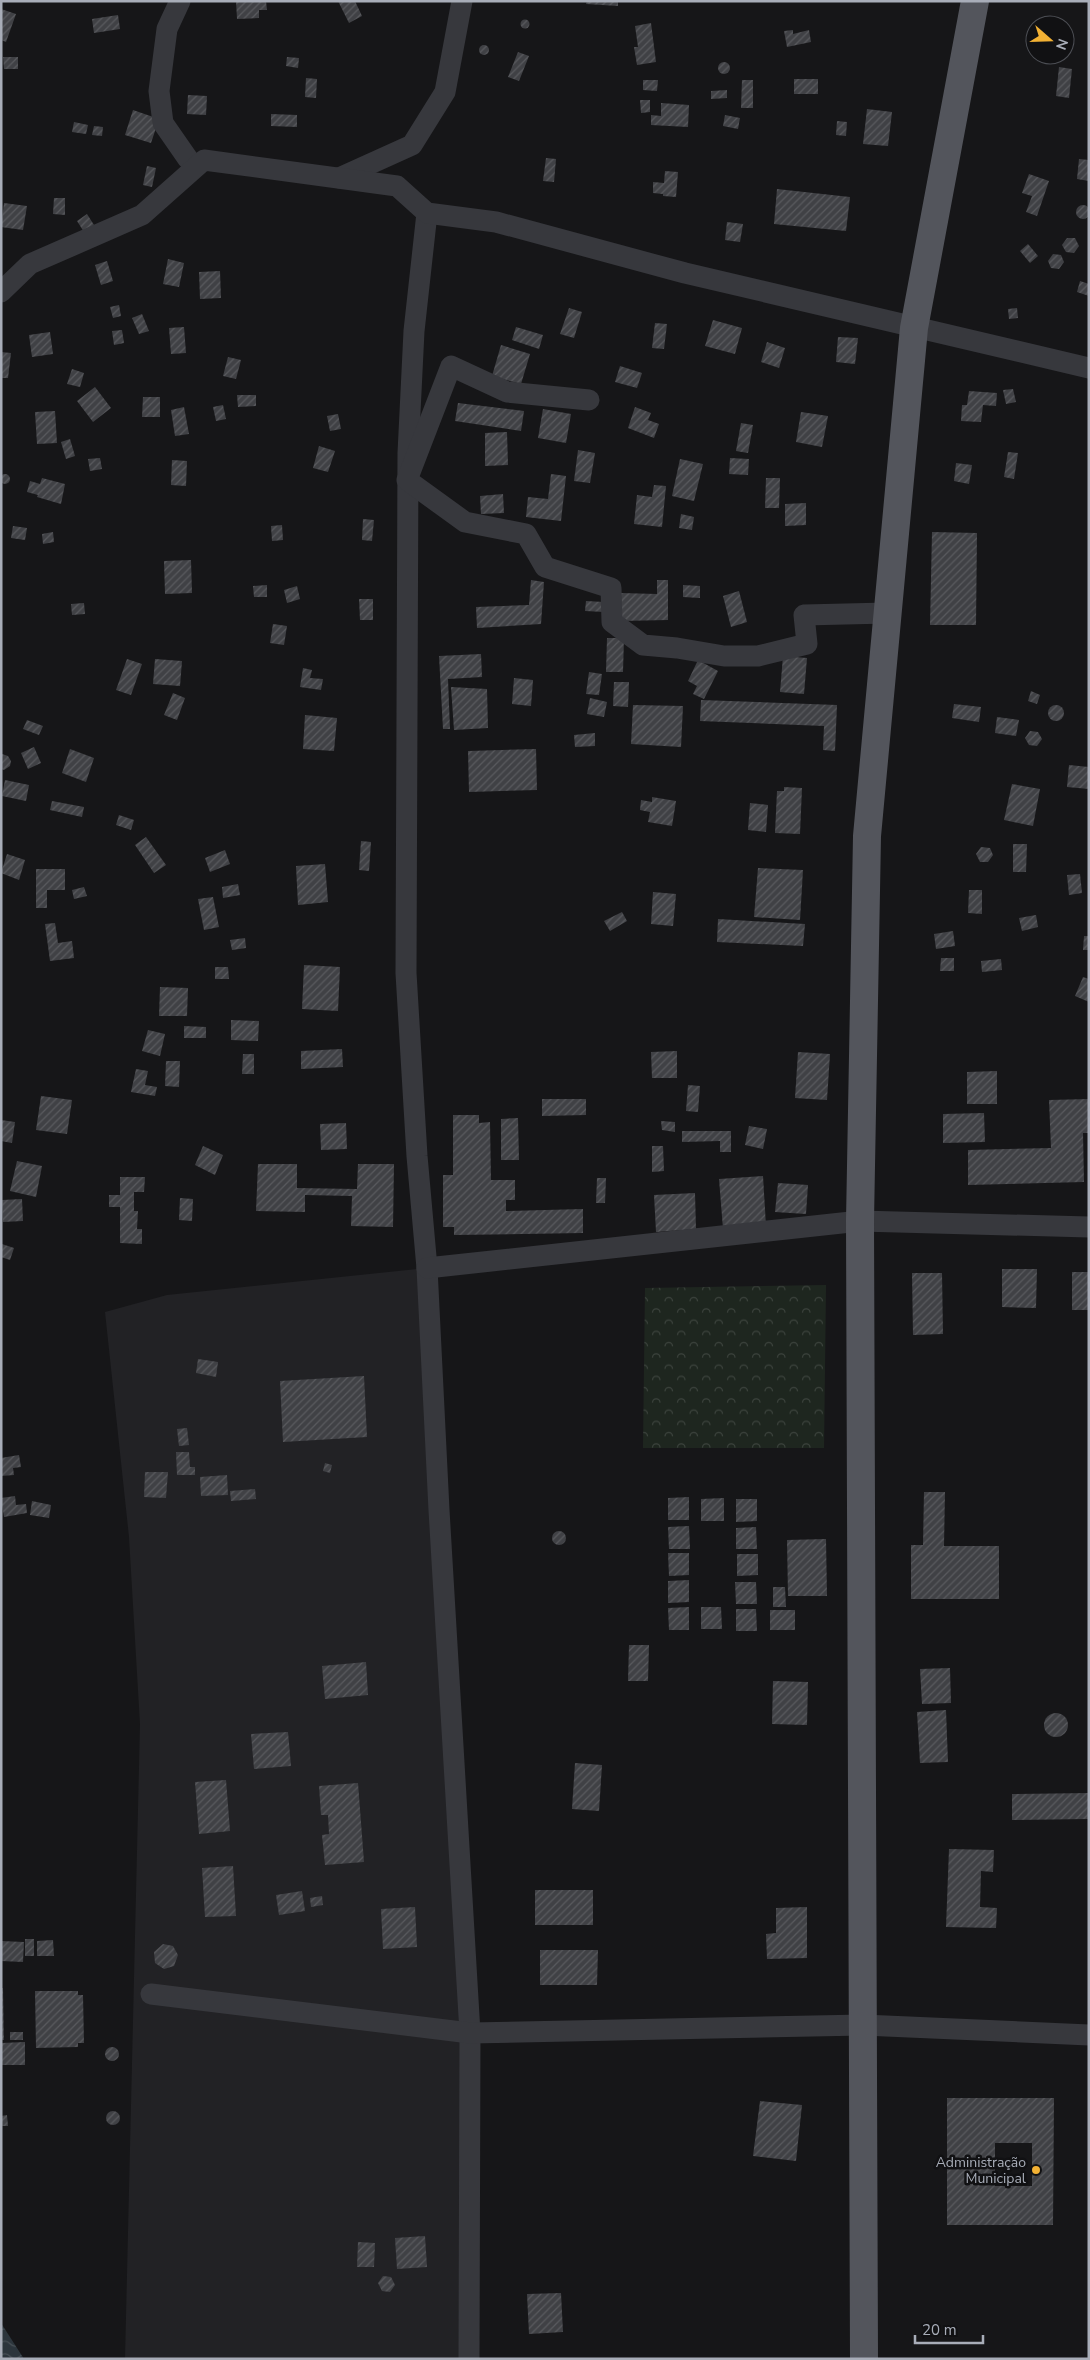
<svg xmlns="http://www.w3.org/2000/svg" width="1090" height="2360" viewBox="0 0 1090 2360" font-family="'Nunito Sans',sans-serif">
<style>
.built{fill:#222225}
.forest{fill:url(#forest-crowns)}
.water{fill:url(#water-waves)}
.building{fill:url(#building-hatch);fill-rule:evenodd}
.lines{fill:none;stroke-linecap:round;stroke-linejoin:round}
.street{stroke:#37383d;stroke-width:21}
.primary{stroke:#53555c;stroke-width:28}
.poi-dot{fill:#f2b134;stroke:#111113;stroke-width:2}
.labels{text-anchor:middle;stroke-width:5;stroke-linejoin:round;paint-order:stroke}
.poi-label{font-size:14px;fill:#a8adb8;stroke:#111113;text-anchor:end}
</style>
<defs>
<pattern id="forest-crowns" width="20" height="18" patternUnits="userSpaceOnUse" patternTransform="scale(1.25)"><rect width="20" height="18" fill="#1e261f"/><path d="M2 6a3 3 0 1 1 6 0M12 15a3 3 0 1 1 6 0" fill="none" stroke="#3c433d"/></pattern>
<pattern id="water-waves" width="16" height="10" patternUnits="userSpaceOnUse" patternTransform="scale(1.25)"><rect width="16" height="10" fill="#2c353c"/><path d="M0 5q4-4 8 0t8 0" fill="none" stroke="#485056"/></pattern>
<pattern id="building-hatch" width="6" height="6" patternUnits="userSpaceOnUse" patternTransform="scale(1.25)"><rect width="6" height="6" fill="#404145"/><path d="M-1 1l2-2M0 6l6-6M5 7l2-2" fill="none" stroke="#595a5e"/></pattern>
</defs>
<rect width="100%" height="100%" fill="#161618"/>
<path class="built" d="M427,1268L470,2033L469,2359H125L140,1724L129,1537L105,1312L167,1295Z"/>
<path class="forest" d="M826,1285L824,1448H643L645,1288Z"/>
<path class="water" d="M1,2323L24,2359H1Z"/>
<g class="building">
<path d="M236,1H266L267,10H259V18L237,19Z"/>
<path d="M338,1H355L362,16L349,23Z"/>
<path d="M587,1H618V6L586,4Z"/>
<path d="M1,9L16,14L6,42L1,40Z"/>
<path d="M118,15L120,29L94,33L92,19Z"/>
<circle cx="525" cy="24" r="4.5"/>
<path d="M651,23L656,62L637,65L634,47H638L635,26Z"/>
<path d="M793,30V34L809,30L811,42L787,47L784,31Z"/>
<circle cx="484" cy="50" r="5"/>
<path d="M518,52L529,56L519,81L508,77Z"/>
<path d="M3,57H18V69H4Z"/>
<path d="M287,57L299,58L298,68L286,66Z"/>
<circle cx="724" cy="68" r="6"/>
<path d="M1059,67L1072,69L1069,98L1056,96Z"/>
<path d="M306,78L317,79L316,98L305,97Z"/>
<rect x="794" y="79" width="24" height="15"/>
<path d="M643,80H658L657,91L643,90Z"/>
<path d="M742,80H753V108H741Z"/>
<path d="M727,90V98L711,99V91Z"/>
<path d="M188,95L207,96L206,115L187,114Z"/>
<path d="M640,100H650V112L641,113Z"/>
<path d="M661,103L689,105L688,127L651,125V115L661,116Z"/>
<path d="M867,109L892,112L888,146L863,144Z"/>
<path d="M133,110L159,119L151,143L125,135Z"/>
<path d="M271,114L297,115V127L271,126Z"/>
<path d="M725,115L740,118L738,129L723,126Z"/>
<path d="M837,121L847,122L846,136L836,135Z"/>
<path d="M74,122L88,125L86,134L72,132Z"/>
<path d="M94,126L103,127L102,136L92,135Z"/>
<path d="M546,158L556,159L554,182L543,181Z"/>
<path d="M1079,159L1089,160V181L1077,179Z"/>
<path d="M147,166L156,168L152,187L143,185Z"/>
<path d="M665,171L678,172L676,197L663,196V194L653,193V182L664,183Z"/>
<path d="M1029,174L1049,181L1037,216L1026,212L1032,196L1022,193Z"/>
<path d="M777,189L850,197L846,231L774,224Z"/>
<path d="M54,198H65V215L53,214Z"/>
<path d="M4,203L27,206L23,230L1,227Z"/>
<circle cx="1083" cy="212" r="7"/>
<path d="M87,214L94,225L84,232L77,221Z"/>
<path d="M727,222L743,224L740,242L725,240Z"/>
<path d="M1067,238H1075L1079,246L1074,253L1066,252L1062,245Z"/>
<path d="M1028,244L1038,256L1030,263L1020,251Z"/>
<path d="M1053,254L1061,255L1064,262L1059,269L1051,268L1048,261Z"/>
<path d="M168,259L184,263L179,287L163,284Z"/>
<path d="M107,261L113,281L101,285L95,265Z"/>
<path d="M220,271L221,298L200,299L199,272Z"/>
<path d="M1080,281L1089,284V296L1077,292Z"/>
<path d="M119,305L121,316L113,318L110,307Z"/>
<path d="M569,308L582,312L574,338L560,334Z"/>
<path d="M1017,308L1018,318L1009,319L1008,309Z"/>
<path d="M142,314L149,331L139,334L132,318Z"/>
<path d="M713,320L742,328L735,354L705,346Z"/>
<path d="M655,323L667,324L664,349L652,348Z"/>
<path d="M184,327L186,353L171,354L169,328Z"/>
<path d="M516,327L543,335L539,349L512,340Z"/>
<path d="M122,330L124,343L114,345L112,331Z"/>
<path d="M50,332L53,354L32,357L29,335Z"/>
<path d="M838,337L858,338L855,364L836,362Z"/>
<path d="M767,342L785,348L779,368L761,362Z"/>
<path d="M501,345L530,354L521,384L492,376Z"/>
<path d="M1,352L11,353L8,378H1Z"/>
<path d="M228,357L241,360L236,379L223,376Z"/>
<path d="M620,366L642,373L637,388L615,382Z"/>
<path d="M72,369L84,373L80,387L67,384Z"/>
<path d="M95,387L111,408L93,422L77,401Z"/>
<path d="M1013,389L1016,402L1006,404L1003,390Z"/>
<path d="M969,391L997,393L996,406L983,405L981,422L961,421L962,405H967Z"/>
<path d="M237,395H256V406L238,407Z"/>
<path d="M143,397H160V417H142Z"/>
<path d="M458,403L524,411L521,431L455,421Z"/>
<path d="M223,405L226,419L216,421L213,407Z"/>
<path d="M184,407L189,434L175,436L171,410Z"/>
<path d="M635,407L651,413L648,420L659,424L654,438L628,428Z"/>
<path d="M543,409L571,414L566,443L538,438Z"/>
<path d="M55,411L57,443L37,444L35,412Z"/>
<path d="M801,412L828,416L822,447L796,442Z"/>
<path d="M338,414L341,429L330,431L327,416Z"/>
<path d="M741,423L753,425L748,453L736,451Z"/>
<path d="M507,432L508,465L485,466V433Z"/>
<path d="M70,439L75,456L66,459L61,442Z"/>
<path d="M319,446L335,451L328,472L313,468Z"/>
<path d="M578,450L595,453L590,483L574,481Z"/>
<path d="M1008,452L1018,453L1014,479L1004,477Z"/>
<path d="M100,458L102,469L90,471L88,459Z"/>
<path d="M730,458L749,459L748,475L729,474Z"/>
<path d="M680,459L703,464L694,501L672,496Z"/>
<path d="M172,460L187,461L186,486L171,485Z"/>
<path d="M956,463L972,465L969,484L954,481Z"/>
<path d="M551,474L566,476L561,521L526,517L528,497L548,499Z"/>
<circle cx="5" cy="479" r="5"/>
<path d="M42,478L65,484L61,504L37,497L38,495L27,492L30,481L40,484Z"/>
<path d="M766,478H780L779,508H765Z"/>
<path d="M654,485L666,486L662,527L634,524L637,495L652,497Z"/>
<path d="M503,494L504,513L481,514L480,496Z"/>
<path d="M806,503V525L785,526V504Z"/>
<path d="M681,514L694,517L692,530L679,528Z"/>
<path d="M363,519L374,520L372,541L362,540Z"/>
<path d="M282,525L283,540L272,541L271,526Z"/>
<path d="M13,526L27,528L25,540L11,538Z"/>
<path d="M53,532L54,542L43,544L42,534Z"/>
<path d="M932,532L977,533L976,625H930Z"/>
<path d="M191,560L192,593L165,594L164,561Z"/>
<path d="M531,580L544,582L541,624L477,628L476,607L529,605Z"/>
<path d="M657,580H668V620L621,621V593L657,594Z"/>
<path d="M267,585V597H254L253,586Z"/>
<path d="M683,585L700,586V598L683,597Z"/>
<path d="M297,586L300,599L287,603L284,590Z"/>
<path d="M739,591L747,622L731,627L723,596Z"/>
<path d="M359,599H373V620H360Z"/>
<path d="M586,601L604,602V612L585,611Z"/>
<path d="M84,603L85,614L72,615L71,604Z"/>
<path d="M273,624L287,626L284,645L270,643Z"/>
<path d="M607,638H624L623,672H606Z"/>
<path d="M481,654L482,677L448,679L450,729H443L439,656Z"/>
<path d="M783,656L807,658L804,694L780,692Z"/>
<path d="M127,659L142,664L131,695L116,690Z"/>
<path d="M155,659L182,661L180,686L153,684Z"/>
<path d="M698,660L718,671L704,699L693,694L697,686L688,681Z"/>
<path d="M303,668L312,670L310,678L323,679L321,690L300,687Z"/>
<path d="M589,672L602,674L599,695L586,694Z"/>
<path d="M514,678L533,680L531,706L512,704Z"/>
<path d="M614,682H629L628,707L613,706Z"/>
<path d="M451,687L487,689L488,728L454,730Z"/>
<path d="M1031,691L1040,695L1037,704L1028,701Z"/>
<path d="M173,693L185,698L177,720L164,715Z"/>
<path d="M590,698L607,702L604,717L587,714Z"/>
<path d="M701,700L837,705L835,751L823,750L824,726L700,721Z"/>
<path d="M954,704L981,707L979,722L952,718Z"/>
<path d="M633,705L683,706L681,747L631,744Z"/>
<circle cx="1056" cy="713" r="8"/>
<path d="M305,715L337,718L334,751L303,749Z"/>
<path d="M997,717L1019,720L1016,736L995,733Z"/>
<path d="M27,720L43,726L39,735L23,729Z"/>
<path d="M1030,731L1038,732L1042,739L1037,746L1029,745L1025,738Z"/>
<path d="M595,733V746L575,747L574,735Z"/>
<path d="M34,747L41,763L28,769L21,753Z"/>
<path d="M70,749L94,758L86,782L62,773Z"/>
<path d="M536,749L537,790L469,792L468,751Z"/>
<path d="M2,754L8,756L11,761L10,766L4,770L1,769Z"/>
<path d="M1069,765L1089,767V789L1067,787Z"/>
<path d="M5,780L29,785L26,801L2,796Z"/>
<path d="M1012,784L1040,789L1033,826L1004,820Z"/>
<path d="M784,787L802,788L800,834L775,833L777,791H784Z"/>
<path d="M652,797L676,801L672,826L648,822L650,812L640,810L641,800L652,802Z"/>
<path d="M52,801L84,807L82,817L50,810Z"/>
<path d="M750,803L768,805L766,832L748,830Z"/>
<path d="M119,815L134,820L131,830L116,825Z"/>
<path d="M146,837L166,865L154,873L135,845Z"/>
<path d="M361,841L371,842L369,871L359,870Z"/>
<path d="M1013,844H1027L1026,872H1013Z"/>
<path d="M981,847L990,848L993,855L988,862H980L976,854Z"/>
<path d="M225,850L230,864L210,872L205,858Z"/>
<path d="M7,854L25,860L19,880L1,873Z"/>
<path d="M325,864L328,902L298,905L296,866Z"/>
<path d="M758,868L803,870L800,920L754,917Z"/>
<path d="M36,869H65V890H47V908H36Z"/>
<path d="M1080,874L1082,893L1069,895L1067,875Z"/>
<path d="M238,884L240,895L223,898L222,887Z"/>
<path d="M84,887L87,896L74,899L72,890Z"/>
<path d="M969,890H982V914L968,913Z"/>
<path d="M653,892L676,894L673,926L651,924Z"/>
<path d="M213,897L219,927L204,930L198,899Z"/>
<path d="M622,912L627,921L610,931L604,921Z"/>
<path d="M1036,915L1038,927L1022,931L1019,918Z"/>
<path d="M718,919L805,924L803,946L717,942Z"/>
<path d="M55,923L58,943L72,941L74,958L50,961L45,924Z"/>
<path d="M953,931L955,946L936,949L934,934Z"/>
<path d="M1084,936H1089V950H1083Z"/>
<path d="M245,938L246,948L232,950L230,940Z"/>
<path d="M941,958H954V971H940Z"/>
<path d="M1001,959L1002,970L982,972L981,961Z"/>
<path d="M304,965L340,967L338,1011L302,1009Z"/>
<path d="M215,967H228L229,979H215Z"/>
<path d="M1083,977L1089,979V1002L1075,996Z"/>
<path d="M160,987L188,988L187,1016H159Z"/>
<path d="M231,1020L259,1021L258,1041L231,1040Z"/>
<path d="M184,1026L206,1027V1038H184Z"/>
<path d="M148,1030L165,1034L160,1056L142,1051Z"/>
<path d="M342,1049L343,1067L301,1069V1051Z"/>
<path d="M677,1051V1078H652L651,1052Z"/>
<path d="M798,1052L830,1054L827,1100L795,1098Z"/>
<path d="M243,1054H254V1074H242Z"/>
<path d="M166,1061H180L179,1087L165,1086Z"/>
<path d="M136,1069L148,1071L145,1085L157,1087L155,1096L131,1092Z"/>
<path d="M997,1071V1104H967V1072Z"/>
<path d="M688,1085L700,1086L698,1112L686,1111Z"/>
<path d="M41,1096L72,1100L67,1134L36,1130Z"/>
<path d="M542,1099H586V1115L542,1116Z"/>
<path d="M1089,1099V1133H1083L1084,1182L968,1185V1150L1051,1148L1049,1100Z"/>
<path d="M984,1113L985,1142L943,1143V1114Z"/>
<path d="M453,1115H479V1123L490,1122L491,1180H515V1200H506V1211L583,1209V1233L454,1235V1227H443V1175H453Z"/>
<path d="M518,1118L519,1160H501V1119Z"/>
<path d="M1,1120L15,1122L12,1143L1,1141Z"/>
<path d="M661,1121L675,1122V1132L662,1130Z"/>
<path d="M346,1123L347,1149L321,1150L320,1124Z"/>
<path d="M749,1126L767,1129L763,1149L745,1145Z"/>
<path d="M682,1131H731V1152H720V1141L682,1142Z"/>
<path d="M203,1146L223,1155L215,1175L195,1165Z"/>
<path d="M652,1146H663L664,1171L652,1172Z"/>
<path d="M17,1161L42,1166L36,1197L10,1191Z"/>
<path d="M258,1164H297V1188L357,1189L358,1164H394L393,1227L351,1226L352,1196L305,1195V1212L256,1211Z"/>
<path d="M763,1176L766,1226L723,1229L719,1179Z"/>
<path d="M120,1177H145L144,1192H134V1211H138L137,1229H142V1244L120,1243V1207H109V1195H120Z"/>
<path d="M597,1178H606L605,1203H596Z"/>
<path d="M778,1183L808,1185L806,1214L775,1212Z"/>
<path d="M695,1193L696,1229L656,1232L654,1195Z"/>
<path d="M180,1198L193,1199L192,1221L179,1220Z"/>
<path d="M22,1199L23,1221L3,1222L2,1200Z"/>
<path d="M2,1244L14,1248L10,1260L1,1257Z"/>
<path d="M1002,1269H1037L1036,1308L1002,1307Z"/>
<rect x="1072" y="1272" width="17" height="38"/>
<path d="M912,1273H942L943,1334L913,1335Z"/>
<path d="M198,1359L218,1362L216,1377L196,1373Z"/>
<path d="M364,1376L367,1437L283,1442L280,1381Z"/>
<path d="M187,1428L189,1445L179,1446L177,1429Z"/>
<path d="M176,1452H189L190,1467H195V1475H177Z"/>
<path d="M19,1455L21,1467L13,1468L14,1475L1,1476V1458Z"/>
<path d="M325,1463L332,1465L330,1473L323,1471Z"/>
<path d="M145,1472H168L166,1498L144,1497Z"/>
<path d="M227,1475L228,1495L201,1496L200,1477Z"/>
<path d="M255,1489L256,1499L231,1501L230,1491Z"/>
<path d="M924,1492H945L944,1546H999V1599H911V1545H923Z"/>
<path d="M15,1496L16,1505L26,1504L27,1513L4,1517L1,1498Z"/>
<path d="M689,1497V1520H668V1498Z"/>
<path d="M724,1498V1521H701V1499Z"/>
<path d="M736,1499H757V1521L736,1522Z"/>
<path d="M32,1501L51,1505L49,1518L30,1515Z"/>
<path d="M689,1526L690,1549H669L668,1527Z"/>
<path d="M756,1527L757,1549H736V1528Z"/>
<circle cx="559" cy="1538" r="7"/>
<path d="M826,1539L827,1596H788L787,1540Z"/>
<path d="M668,1553H689V1575L669,1576Z"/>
<path d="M737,1554H758V1575L737,1576Z"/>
<path d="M689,1580V1602L668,1603V1581Z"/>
<path d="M735,1582H756L757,1604H736Z"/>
<path d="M773,1587H785L786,1607H773Z"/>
<path d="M689,1607V1630H669L668,1608Z"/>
<path d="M701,1607H721L722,1629H701Z"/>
<path d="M736,1609H756L757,1631H736Z"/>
<rect x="770" y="1610" width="25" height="20"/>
<path d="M629,1645H649L648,1681H628Z"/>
<path d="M366,1662L368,1695L325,1699L322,1666Z"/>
<path d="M950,1668L951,1703L922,1704L920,1669Z"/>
<path d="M773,1681L808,1682L807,1725L772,1724Z"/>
<path d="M946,1710L948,1762L920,1763L917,1712Z"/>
<circle cx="1056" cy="1725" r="12"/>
<path d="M288,1732L291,1766L254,1769L251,1734Z"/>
<path d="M575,1763L602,1765L599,1811L572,1809Z"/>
<path d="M226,1780L230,1831L199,1834L195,1782Z"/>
<path d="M358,1783L364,1862L325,1865L322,1835L329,1834L328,1815H321L319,1786Z"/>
<path d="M1089,1793V1819L1012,1820V1794Z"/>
<path d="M949,1849L994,1850L993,1872L981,1871L980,1907L997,1908L996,1928L946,1927Z"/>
<path d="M233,1866L236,1916L205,1917L202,1868Z"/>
<rect x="535" y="1890" width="58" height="35"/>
<path d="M302,1891L305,1911L279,1915L276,1895Z"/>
<path d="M322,1896L323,1905L311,1907L310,1898Z"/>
<path d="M415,1907L417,1947L383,1949L381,1909Z"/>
<path d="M807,1907V1958L767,1959L766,1934L776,1933V1908Z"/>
<rect x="25" y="1939" width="9" height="17"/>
<path d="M53,1940L54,1956H37V1941Z"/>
<path d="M1,1941L24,1942L23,1962L1,1961Z"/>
<path d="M163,1944L173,1946L178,1955L174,1966L164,1969L155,1963L154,1952Z"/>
<path d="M540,1950H598L597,1985H540Z"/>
<path d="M1,1988H3L4,2040H1Z"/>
<path d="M35,1991H78V1995H83L84,2043H78V2047L36,2048Z"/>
<rect x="10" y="2032" width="13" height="8"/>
<path d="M25,2042V2065H1V2043Z"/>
<circle cx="112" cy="2054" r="7"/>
<path d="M947,2098H1054L1053,2225H947ZM995,2143H1032V2186H995Z"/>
<path d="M760,2101L802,2105L796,2161L753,2156Z"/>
<circle cx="113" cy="2118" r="7"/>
<path d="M7,2115L8,2126H1V2116Z"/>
<path d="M425,2236L427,2267L397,2269L395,2238Z"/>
<path d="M358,2242L375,2243L374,2267H357Z"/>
<path d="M383,2276L391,2277L395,2285L390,2292L382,2291L378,2283Z"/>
<path d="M561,2293L563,2332L529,2334L527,2294Z"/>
</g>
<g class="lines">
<g class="street">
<path d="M180,1L167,29L159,91L163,123L188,159"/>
<path d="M339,178L412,145L445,92L462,1"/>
<path d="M427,213L414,331L408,453L406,973L417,1156L427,1268L439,1510L470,2033L469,2359"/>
<path d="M1,292L30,264L142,215L204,160L397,186L427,213L496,222L685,273L1089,368"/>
<path d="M589,400L507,392L451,366L407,480L465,522L526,534L545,567L611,588L612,622L643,645L677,648L724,656H758L807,644L804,615L887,613"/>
<path d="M427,1268L860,1221L1089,1227"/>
<path d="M151,1994L470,2033L863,2025L1089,2035"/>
</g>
<path class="primary" d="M864,2359L860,1221L867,836L914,328L975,1"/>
</g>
<circle class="poi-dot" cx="1036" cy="2170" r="5"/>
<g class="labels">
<g class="poi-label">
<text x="1026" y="2167">Administração<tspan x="1026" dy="16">Municipal</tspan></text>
</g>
</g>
<rect width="1090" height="2360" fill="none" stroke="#a8adb8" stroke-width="5"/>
<g transform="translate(1050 40) rotate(110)"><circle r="24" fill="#111113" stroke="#4d4f55"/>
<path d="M0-4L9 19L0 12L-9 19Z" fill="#f2b134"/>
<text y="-8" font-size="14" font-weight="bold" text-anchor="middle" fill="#a8adb8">N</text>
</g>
<path d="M915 2335v8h68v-8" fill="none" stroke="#a8adb8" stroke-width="2.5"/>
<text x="922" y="2335" font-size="15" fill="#a8adb8" stroke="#111113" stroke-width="4" paint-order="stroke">20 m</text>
</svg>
